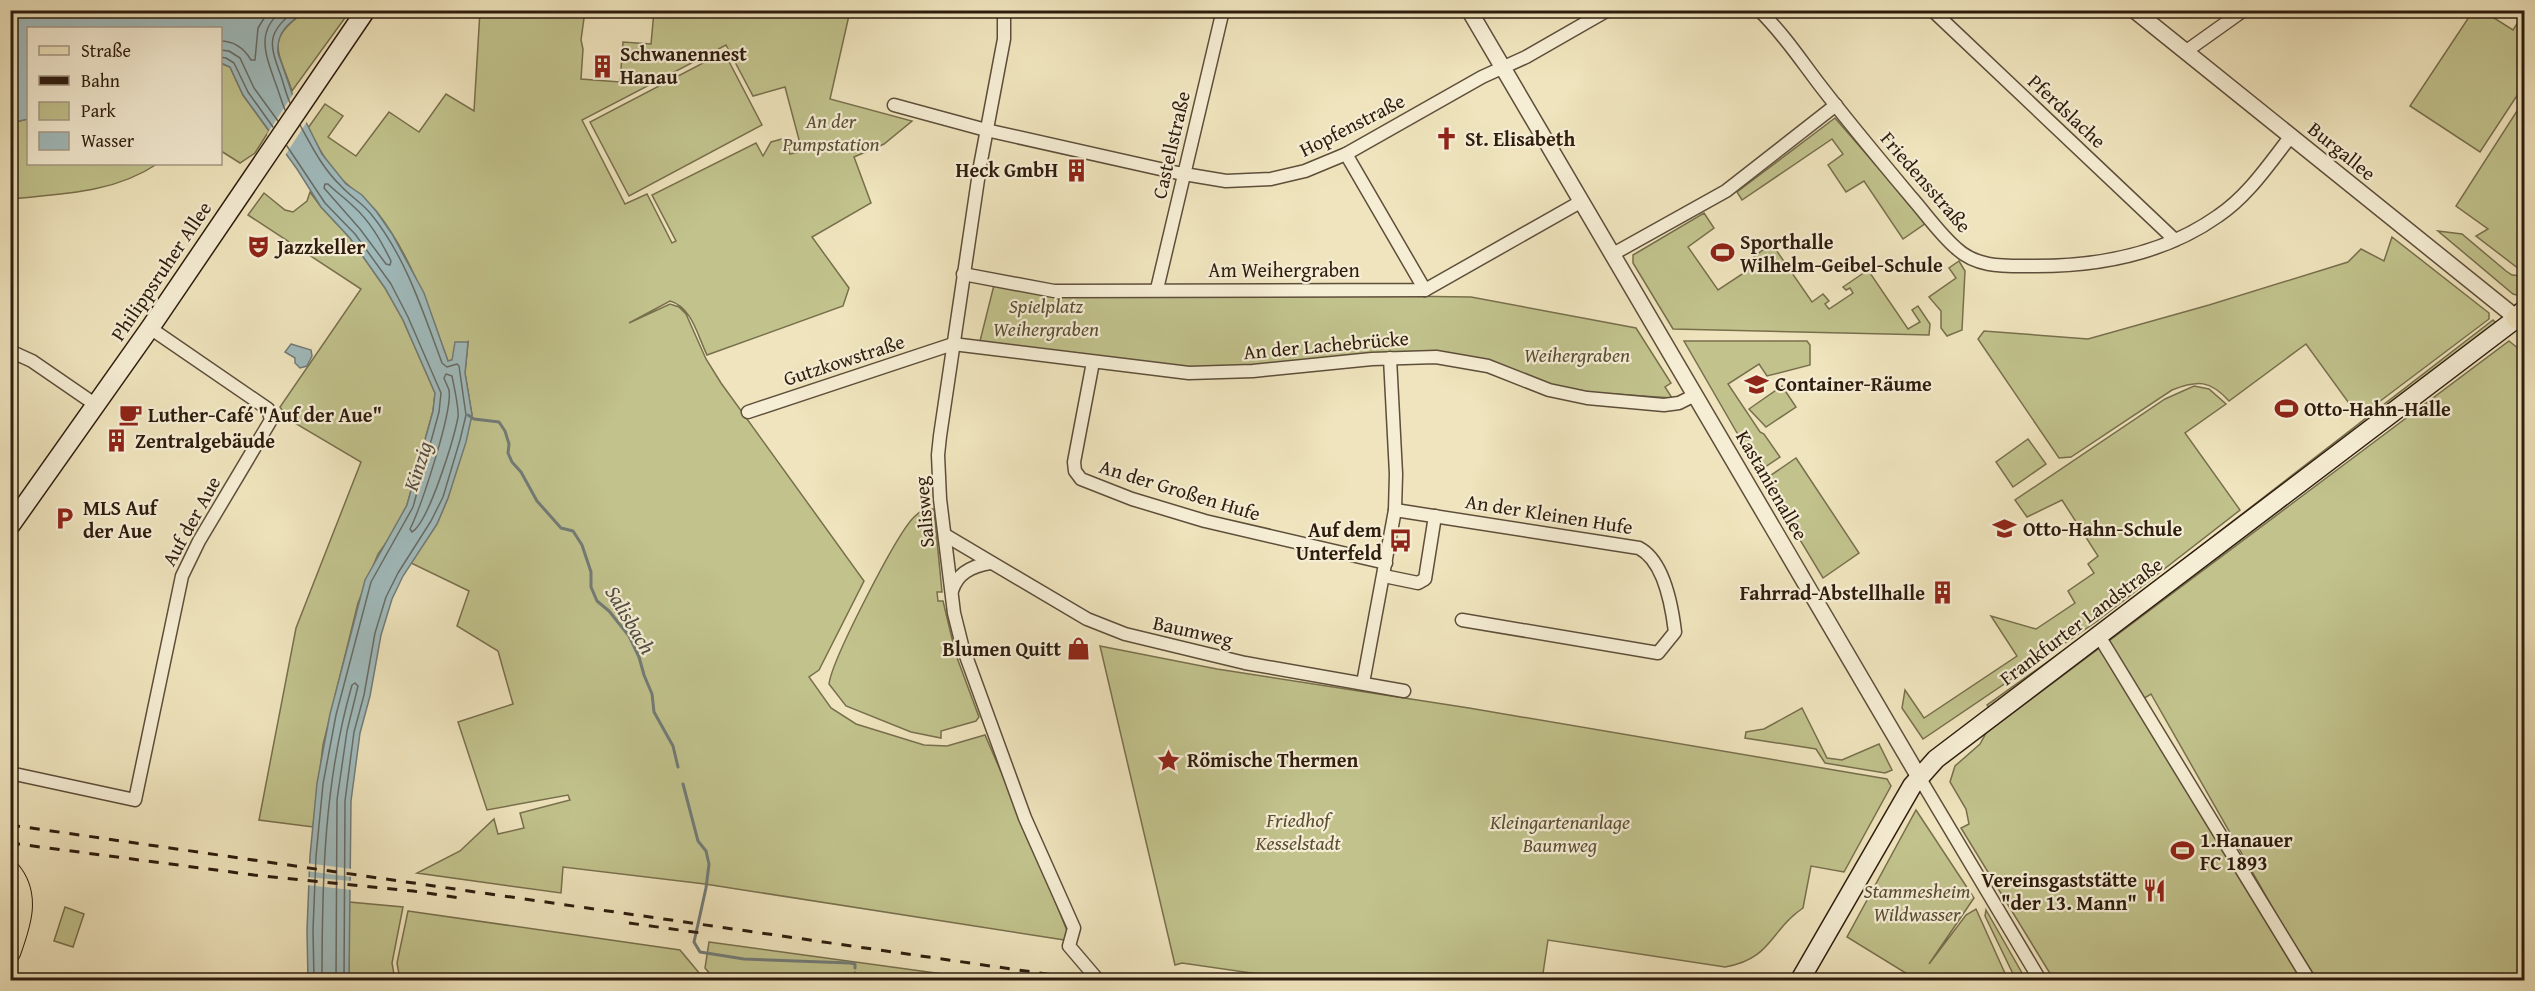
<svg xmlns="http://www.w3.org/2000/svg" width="2535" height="991" viewBox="0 0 2535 991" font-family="'Gentium Book Plus',serif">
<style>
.green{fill:#c1c28c;stroke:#786f4d;stroke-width:1.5;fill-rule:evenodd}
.water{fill:#a0bbbd;stroke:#727b77;stroke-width:1.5}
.pier{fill:#efe4bd}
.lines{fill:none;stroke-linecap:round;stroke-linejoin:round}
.shore{stroke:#676c66;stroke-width:1.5}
.stream{stroke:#727b77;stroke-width:3}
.minor-casing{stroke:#5e4e3a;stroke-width:15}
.tertiary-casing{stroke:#5e4e3a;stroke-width:18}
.secondary-casing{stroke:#2e1c0e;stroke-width:21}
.primary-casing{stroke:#2e1c0e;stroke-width:22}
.trunk-casing{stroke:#2e1c0e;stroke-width:24}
.minor{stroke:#f5edd4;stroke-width:12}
.tertiary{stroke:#f5edd4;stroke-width:15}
.secondary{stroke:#f5edd4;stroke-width:18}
.primary{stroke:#efe4bd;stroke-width:20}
.trunk{stroke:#efe4bd;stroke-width:21}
.rail{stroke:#2e1c0e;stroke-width:3;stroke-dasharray:10 10;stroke-linecap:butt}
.labels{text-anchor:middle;stroke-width:4.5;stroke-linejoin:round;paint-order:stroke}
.poi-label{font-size:20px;font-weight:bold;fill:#2e1c0e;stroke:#f5edd4;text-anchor:start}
.street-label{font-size:20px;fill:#2e1c0e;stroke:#f5edd4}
.park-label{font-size:20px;font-style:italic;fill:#5a4e34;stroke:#f5edd4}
.water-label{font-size:21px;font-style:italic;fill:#504c43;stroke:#f5edd4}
</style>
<rect width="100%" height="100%" fill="#efe4bd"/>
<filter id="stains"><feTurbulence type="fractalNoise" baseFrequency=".00333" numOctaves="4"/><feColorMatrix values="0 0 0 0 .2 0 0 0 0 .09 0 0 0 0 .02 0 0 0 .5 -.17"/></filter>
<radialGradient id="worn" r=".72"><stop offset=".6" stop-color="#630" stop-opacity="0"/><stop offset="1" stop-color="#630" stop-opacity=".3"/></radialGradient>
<g class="green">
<path d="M306,11H350L292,91C278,49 264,40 306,11Z"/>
<path d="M480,11H585L581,40L583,49L581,79L620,82L623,42L651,44L654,11H850L830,99L912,121L884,144L854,157L871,203L812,237L849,288L843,306L707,355C698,337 692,307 670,301L629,323L670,304L679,307L686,314L706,359L721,383L864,581L819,670L809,677L831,708L856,724L924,745L947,746L985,735L1035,850L1071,941L705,884L563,867L561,893L417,873L460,851L494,819L498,834L524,828L520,813L570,800L568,795L487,810L458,722L513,704L498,651L457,626L469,591L411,563L437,524L448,498L472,415L465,373L468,342L452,360L448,361C429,309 411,256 377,212C368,201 357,193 347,184C329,169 319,148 308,128L325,104L343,116L328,137L356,156L389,112L419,132L446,94L474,111ZM726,45L753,96L785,87L802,151L790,154L786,138L771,142L763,156L756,143L652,195L676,241L672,243L647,194L625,204L582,120Z"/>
<path d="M2473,11H2483L2513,30L2524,13V85L2480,152L2410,106Z"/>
<path d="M724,52L762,125L629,196L590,122Z"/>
<path d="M220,63L230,67L243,95L269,131L255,153L240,163L221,151Z"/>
<path d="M2524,100V269H2519L2476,236L2488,229L2456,206Z"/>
<path d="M1835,118L1926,223L1903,239L1864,181L1846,192L1828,165L1843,154L1832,139L1742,200L1737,192Z"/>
<path d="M28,119V164H157C114,193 61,194 11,199L10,123Z"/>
<path d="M310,192L321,207L350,238L385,288L403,320L435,393L433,411L407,505L393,533L378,554L358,603L323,745L313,827L259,820L296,628L361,462L288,419L280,407L361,289L248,215L264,193L285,210L293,212L307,201Z"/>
<path d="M1704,213L1714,228L1688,247L1718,290L1759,263L1754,256L1772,244L1812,302L1823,294L1829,301L1825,304L1829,309L1853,293L1850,288L1846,290L1843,287L1868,270L1908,329L1920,322L1912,310L1918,306L1930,324L1929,335L1673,329L1633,263V255Z"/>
<path d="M2438,231L2462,234L2506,271L2512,275L2524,276V292L2520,296L2513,294Z"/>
<path d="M2392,237L2489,313V319L2359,417L2306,344L2229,401C2210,380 2198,380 2172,390L2071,457L2059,458L1978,339L1984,331L2088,339L2209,305L2348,262L2361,249L2384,261Z"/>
<path d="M1959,261L1965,271L1962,330L1947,336L1941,328V311L1929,297L1956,278L1949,268Z"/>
<path d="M994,285L1314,295L1471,297L1636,328L1671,383L1665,387L1672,398L1570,391L1459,357L1183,368L980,341Z"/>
<path d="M2493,320L2496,323L2491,329L2097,632L1989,708L1987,705L2096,627Z"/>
<path d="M1684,341H1807L1810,345V365L1767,376L1759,364L1728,384L1760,432L1764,434L1780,457L1759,471Z"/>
<path d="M2509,341L2524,353V980H2317L2282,924L2151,694L2141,700L2303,980H2054L1961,828L1969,824L1966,809L1950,782L1955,766L1980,744L1986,733Z"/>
<path d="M1782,386L1796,407L1766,427L1749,409Z"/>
<path d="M2194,386L2209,389L2226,404L2185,433L2240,510L2096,622L1923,739L1902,708L1905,690L1924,718L2017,656L1991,616L2036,629L2075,603L2068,591L2094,573L2088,564L2098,556L2062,500L2027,517L2015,500L2165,399Z"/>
<path d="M2028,439L2046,464L2013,487L1996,462Z"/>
<path d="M1796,458L1859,553L1823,578L1764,480Z"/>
<path d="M934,509L942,592H937L938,601H943L956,655L979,717L976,721L941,731V738L911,732L846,706L829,684C832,660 896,535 914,517C920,510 926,509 934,509Z"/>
<path d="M1100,646L1217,669L1469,708L1887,779L1891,786L1844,872L1811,866L1803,908C1770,930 1772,959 1725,967L1548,940L1542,980H1300L1182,963L1175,965Z"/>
<path d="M1802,708L1827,758L1842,760L1879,744L1892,770L1885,773L1825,763L1816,749L1745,738L1746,732L1764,729Z"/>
<path d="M1916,810L1974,898L1929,964L1966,915L1976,909L2008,980H1917L1847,937Z"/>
<path d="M349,902L403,907L392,963L395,980H349Z"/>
<path d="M65,907L84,914L73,947L54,941Z"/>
<path d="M1986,910L2026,980H2016L1985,916Z"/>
<path d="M408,911L680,950L705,980H400L397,963Z"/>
<path d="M709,942L987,980H715L705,968Z"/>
</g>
<g class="water">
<path d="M10,11H306C290,22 276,31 278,53L293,96L322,154L346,184L362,195L376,211L392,234L424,293L448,361L452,360L455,342H468L465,373L472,415L466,442L448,498L437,524L403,576L392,599L381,635L370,696L360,733L351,801L349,980H308L307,930L310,856L317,783L330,714L365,580L407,505L433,411L435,393L403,320L385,288L350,238L321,207L297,169L243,95L230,67L221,63L220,28H28V119L11,123Z"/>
<path d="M291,344L311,350L312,356L307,366L300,368L295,363V358L285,352Z"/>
</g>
<g class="pier">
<path d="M295,91L308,120L284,157L267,134Z"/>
<path d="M306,863L352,869V877L306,871Z"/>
<path d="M306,877L352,881V890L306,885Z"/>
</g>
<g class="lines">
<g class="shore">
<path d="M283,10C256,30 265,53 274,79C278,89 281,100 285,110"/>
<path d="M220,41C234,41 244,48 251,60H255L258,28L269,10"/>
<path d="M220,50L229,51L240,58L254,88L278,121"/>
<path d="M220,57L226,58L234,63L248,92L273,127"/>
<path d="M290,103C286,94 284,85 281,76C269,44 266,32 296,10"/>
<path d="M300,125C312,147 323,169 341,186C350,196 362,203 371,214C406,257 423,312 442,363L447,367L457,364L459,366L466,415L460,440L443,497L431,521L398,573L386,597L375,633L364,695L354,732L345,801L344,980"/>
<path d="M287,146L325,203L355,234L391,284L408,317L441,393L439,412L413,507L371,582L336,715L323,784L316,856L313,930L314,980"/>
<path d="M325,184H328C336,192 345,198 353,206C370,221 381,241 391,261L390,265L386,264L360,229L324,188Z"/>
<path d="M446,374L452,376C454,387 459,407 458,417C454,438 429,522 412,532L410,529C421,507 453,411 449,390C448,387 445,381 444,378Z"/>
<path d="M322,980C322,880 324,782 352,685L355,683L358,686L347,731L337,800L336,980"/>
</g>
<g class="stream">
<path d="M468,415L474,419L499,422L505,431L509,444L508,453L512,462L521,472L537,501L561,528L573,531L582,545L591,572V587L597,601L609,611L629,636L639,657L644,675L652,694L654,712L673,746L678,767"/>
<path d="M683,784L698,841L706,851L709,864L706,888L694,942L700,952L744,959L850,963L855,964V968"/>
<path d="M855,973L858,980"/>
</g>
<defs>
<g id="minor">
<path d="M1004,10V39L980,166L940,436L938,455L940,499L954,613L962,645L1025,818L1074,928L1069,946L1098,980"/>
<path d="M1759,10C1782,32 1800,59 1819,84C1849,123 1880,160 1911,197C1926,214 1939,233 1956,248C1976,267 2002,266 2028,266C2094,267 2163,255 2218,216C2248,196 2269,164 2291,136"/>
<path d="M1932,10L2175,240"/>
<path d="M2185,52L2244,10"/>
<path d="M894,105L986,130L1178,173L1226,181L1271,179L1305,171L1346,154L1482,77L1526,57L1608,10"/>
<path d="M1346,154L1425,290"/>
<path d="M1613,254L1726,191L1836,105"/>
<path d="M963,274L1054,291L1425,290L1582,201"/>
<path d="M1157,289L1223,10"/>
<path d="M10,351L32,361L96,405"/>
<path d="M1093,362L1074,462L1075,471L1081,479L1132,499L1205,521L1386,563"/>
<path d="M748,412L953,344L1189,373L1253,371L1372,359L1436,357L1488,366L1549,390L1587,398L1664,405L1679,403L1695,395"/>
<path d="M1395,510L1639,548C1664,561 1672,607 1675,632L1658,653L1462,620"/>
<path d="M945,535L1087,619L1125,634L1245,663L1404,691"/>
<path d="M1384,576L1418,583L1425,579L1435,516"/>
<path d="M952,591C957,573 972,566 990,563"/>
<path d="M2099,636L2309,980"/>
<path d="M1363,683L1395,510L1396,474L1390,358"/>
<path d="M10,773L135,800L182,576L199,541L271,420L268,409L150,328"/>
<path d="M1919,777L2040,980"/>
</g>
<g id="tertiary">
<path d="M1469,10L1919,777"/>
<path d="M2134,10L2524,324"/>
</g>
<g id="secondary">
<path d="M10,526L150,328L366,10"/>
<path d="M1800,980L1912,786L1936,759L2517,318"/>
</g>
<path id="primary" d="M10,871C31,896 20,925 10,953"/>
<path id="trunk" d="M2517,318L2524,312"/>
</defs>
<use href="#minor" class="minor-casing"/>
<use href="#tertiary" class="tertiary-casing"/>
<use href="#secondary" class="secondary-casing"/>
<use href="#primary" class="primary-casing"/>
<use href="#trunk" class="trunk-casing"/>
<use href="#minor" class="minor"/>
<use href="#tertiary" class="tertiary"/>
<use href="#secondary" class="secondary"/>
<use href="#primary" class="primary"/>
<use href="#trunk" class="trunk"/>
<g class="rail">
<path d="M10,825L1088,980"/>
<path d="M10,843L254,875L413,891L466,899"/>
<path d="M629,923L701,933"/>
</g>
</g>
<defs>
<symbol id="building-bare" viewBox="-9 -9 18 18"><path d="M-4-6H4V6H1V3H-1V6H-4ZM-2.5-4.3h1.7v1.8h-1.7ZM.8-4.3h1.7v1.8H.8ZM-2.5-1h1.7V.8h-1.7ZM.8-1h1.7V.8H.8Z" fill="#8f2418" stroke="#f5edd4" stroke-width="2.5" paint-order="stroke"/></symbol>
<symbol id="church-bare" viewBox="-9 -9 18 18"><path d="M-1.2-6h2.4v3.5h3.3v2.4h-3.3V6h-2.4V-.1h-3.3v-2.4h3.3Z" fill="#8f2418" stroke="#f5edd4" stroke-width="2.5" paint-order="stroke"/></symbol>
<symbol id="theatre-bare" viewBox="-9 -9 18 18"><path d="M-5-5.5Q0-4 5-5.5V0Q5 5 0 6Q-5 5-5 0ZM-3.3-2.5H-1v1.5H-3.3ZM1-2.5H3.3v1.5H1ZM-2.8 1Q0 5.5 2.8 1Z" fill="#8f2418" stroke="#f5edd4" stroke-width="2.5" paint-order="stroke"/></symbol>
<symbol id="stadium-bare" viewBox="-9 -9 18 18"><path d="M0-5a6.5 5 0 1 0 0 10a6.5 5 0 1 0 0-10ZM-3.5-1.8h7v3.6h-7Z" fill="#8f2418" stroke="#f5edd4" stroke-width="2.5" paint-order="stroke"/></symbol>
<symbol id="school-bare" viewBox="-9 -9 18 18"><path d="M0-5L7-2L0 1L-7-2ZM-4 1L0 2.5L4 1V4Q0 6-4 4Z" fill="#8f2418" stroke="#f5edd4" stroke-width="2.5" paint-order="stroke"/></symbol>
<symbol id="cafe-bare" viewBox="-9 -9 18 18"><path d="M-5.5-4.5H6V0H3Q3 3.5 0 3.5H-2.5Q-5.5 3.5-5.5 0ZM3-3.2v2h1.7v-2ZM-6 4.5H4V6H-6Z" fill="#8f2418" stroke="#f5edd4" stroke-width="2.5" paint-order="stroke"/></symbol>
<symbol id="parking-bare" viewBox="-9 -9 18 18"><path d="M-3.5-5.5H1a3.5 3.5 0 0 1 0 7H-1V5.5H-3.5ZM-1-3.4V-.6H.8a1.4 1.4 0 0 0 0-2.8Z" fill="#8f2418" stroke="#f5edd4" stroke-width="2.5" paint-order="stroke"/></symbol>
<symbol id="bus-bare" viewBox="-9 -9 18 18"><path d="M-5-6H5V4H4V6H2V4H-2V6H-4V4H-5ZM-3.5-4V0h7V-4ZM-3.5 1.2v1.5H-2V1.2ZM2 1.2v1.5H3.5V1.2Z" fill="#8f2418" stroke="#f5edd4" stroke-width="2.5" paint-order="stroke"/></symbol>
<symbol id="shop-bare" viewBox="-9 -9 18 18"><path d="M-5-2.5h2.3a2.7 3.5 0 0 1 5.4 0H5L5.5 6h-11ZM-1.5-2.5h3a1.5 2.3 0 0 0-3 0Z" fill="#8f2418" stroke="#f5edd4" stroke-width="2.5" paint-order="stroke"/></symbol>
<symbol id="sight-bare" viewBox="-9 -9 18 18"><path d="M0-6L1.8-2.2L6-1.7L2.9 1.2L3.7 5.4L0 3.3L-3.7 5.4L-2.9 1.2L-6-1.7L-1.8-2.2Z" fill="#8f2418" stroke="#f5edd4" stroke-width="2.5" paint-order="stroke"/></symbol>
<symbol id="restaurant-bare" viewBox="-9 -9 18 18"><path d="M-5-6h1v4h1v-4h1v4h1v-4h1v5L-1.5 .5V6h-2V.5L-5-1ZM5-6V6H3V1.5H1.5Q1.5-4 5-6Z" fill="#8f2418" stroke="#f5edd4" stroke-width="2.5" paint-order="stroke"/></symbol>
</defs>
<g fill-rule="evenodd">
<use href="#building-bare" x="586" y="50" width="33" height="33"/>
<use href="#church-bare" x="1430" y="122" width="33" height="33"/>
<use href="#building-bare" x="1060" y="154" width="33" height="33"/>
<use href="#theatre-bare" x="242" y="230" width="33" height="33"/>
<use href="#stadium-bare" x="1706" y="236" width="33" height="33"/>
<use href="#school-bare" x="1740" y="368" width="33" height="33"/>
<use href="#stadium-bare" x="2270" y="392" width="33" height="33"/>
<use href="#cafe-bare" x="114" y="398" width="33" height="33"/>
<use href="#building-bare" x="100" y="424" width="33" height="33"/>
<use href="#parking-bare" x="48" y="502" width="33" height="33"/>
<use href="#school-bare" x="1988" y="512" width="33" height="33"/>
<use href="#bus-bare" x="1384" y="524" width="33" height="33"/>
<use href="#building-bare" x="1926" y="576" width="33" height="33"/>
<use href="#shop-bare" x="1062" y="632" width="33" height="33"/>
<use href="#sight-bare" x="1152" y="744" width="33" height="33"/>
<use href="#stadium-bare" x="2166" y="834" width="33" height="33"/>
<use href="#restaurant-bare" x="2138" y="874" width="33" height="33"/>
</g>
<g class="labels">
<g class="poi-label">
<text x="620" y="61">Schwanennest<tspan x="620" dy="23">Hanau</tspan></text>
<text x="1465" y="146">St. Elisabeth</text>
<text x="1058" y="177" text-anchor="end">Heck GmbH</text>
<text x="1740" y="249">Sporthalle<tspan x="1740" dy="23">Wilhelm-Geibel-Schule</tspan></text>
<text x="277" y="254">Jazzkeller</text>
<text x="1775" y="391">Container-Räume</text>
<text x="2304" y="416">Otto-Hahn-Halle</text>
<text x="148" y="422">Luther-Café "Auf der Aue"</text>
<text x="135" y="448">Zentralgebäude</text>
<text x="83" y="515">MLS Auf<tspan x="83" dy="23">der Aue</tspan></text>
<text x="2023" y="536">Otto-Hahn-Schule</text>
<text x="1382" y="537" text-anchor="end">Auf dem<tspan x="1382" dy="23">Unterfeld</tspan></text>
<text x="1925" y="600" text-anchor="end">Fahrrad-Abstellhalle</text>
<text x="1061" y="656" text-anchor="end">Blumen Quitt</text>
<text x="1187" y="767">Römische Thermen</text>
<text x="2200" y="847">1.Hanauer<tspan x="2200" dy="23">FC 1893</tspan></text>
<text x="2137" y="887" text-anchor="end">Vereinsgaststätte<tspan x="2137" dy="23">"der 13. Mann"</tspan></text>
</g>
<g class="street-label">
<text transform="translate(2067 111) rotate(43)" y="7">Pferdslache</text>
<text transform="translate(1352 125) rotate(-27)" y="7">Hopfenstraße</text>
<text transform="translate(1171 145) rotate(-77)" y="7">Castellstraße</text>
<text transform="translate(2342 151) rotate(39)" y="7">Burgallee</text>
<text transform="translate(1926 182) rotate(49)" y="7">Friedensstraße</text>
<text x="1284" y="277">Am Weihergraben</text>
<text transform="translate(161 271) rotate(-56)" y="7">Philippsruher Allee</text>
<text transform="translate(1326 345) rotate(-5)" y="7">An der Lachebrücke</text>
<text transform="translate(844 360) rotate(-18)" y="7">Gutzkowstraße</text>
<text transform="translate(1772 485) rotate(60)" y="7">Kastanienallee</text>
<text transform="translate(1180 490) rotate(17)" y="7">An der Großen Hufe</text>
<text transform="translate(924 512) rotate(-95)" y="7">Salisweg</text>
<text transform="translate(1549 514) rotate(9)" y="7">An der Kleinen Hufe</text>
<text transform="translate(191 521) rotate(-61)" y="7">Auf der Aue</text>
<text transform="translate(2081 621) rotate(-37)" y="7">Frankfurter Landstraße</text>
<text transform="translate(1193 631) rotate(13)" y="7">Baumweg</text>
</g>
<g class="park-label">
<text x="831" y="128">An der<tspan x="831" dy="23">Pumpstation</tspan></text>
<text x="1046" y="313">Spielplatz<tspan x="1046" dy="23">Weihergraben</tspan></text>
<text x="1577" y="362">Weihergraben</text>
<text x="1298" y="827">Friedhof<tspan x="1298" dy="23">Kesselstadt</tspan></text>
<text x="1560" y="829">Kleingartenanlage<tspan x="1560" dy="23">Baumweg</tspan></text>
<text x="1917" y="898">Stammesheim<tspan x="1917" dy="23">Wildwasser</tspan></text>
</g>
<g class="water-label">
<text transform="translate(418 466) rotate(-72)" y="7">Kinzig</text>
<text transform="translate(630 620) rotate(59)" y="7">Salisbach</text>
</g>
</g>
<rect width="2535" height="991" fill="none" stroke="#efe4bd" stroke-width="36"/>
<rect x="12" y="12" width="2511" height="967" fill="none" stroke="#2e1c0e" stroke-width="3"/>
<rect x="18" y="18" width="2499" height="955" fill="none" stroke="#2e1c0e" stroke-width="1.5"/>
<rect x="27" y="27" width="195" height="138" fill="#f5edd4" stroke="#a59985" stroke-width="1.5"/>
<rect x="39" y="46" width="30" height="9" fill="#efe4bd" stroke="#a59985" stroke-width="1.5"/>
<text x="81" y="57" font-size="18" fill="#2e1c0e">Straße</text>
<rect x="39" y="76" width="30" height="9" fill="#2e1c0e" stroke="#a59985" stroke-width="1.5"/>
<text x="81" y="87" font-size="18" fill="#2e1c0e">Bahn</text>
<rect x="39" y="102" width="30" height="18" fill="#c1c28c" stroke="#a59985" stroke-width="1.5"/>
<text x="81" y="117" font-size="18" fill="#2e1c0e">Park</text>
<rect x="39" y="132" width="30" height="18" fill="#a0bbbd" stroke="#a59985" stroke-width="1.5"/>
<text x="81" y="147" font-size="18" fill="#2e1c0e">Wasser</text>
<rect width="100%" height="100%" filter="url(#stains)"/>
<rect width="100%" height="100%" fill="url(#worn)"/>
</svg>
